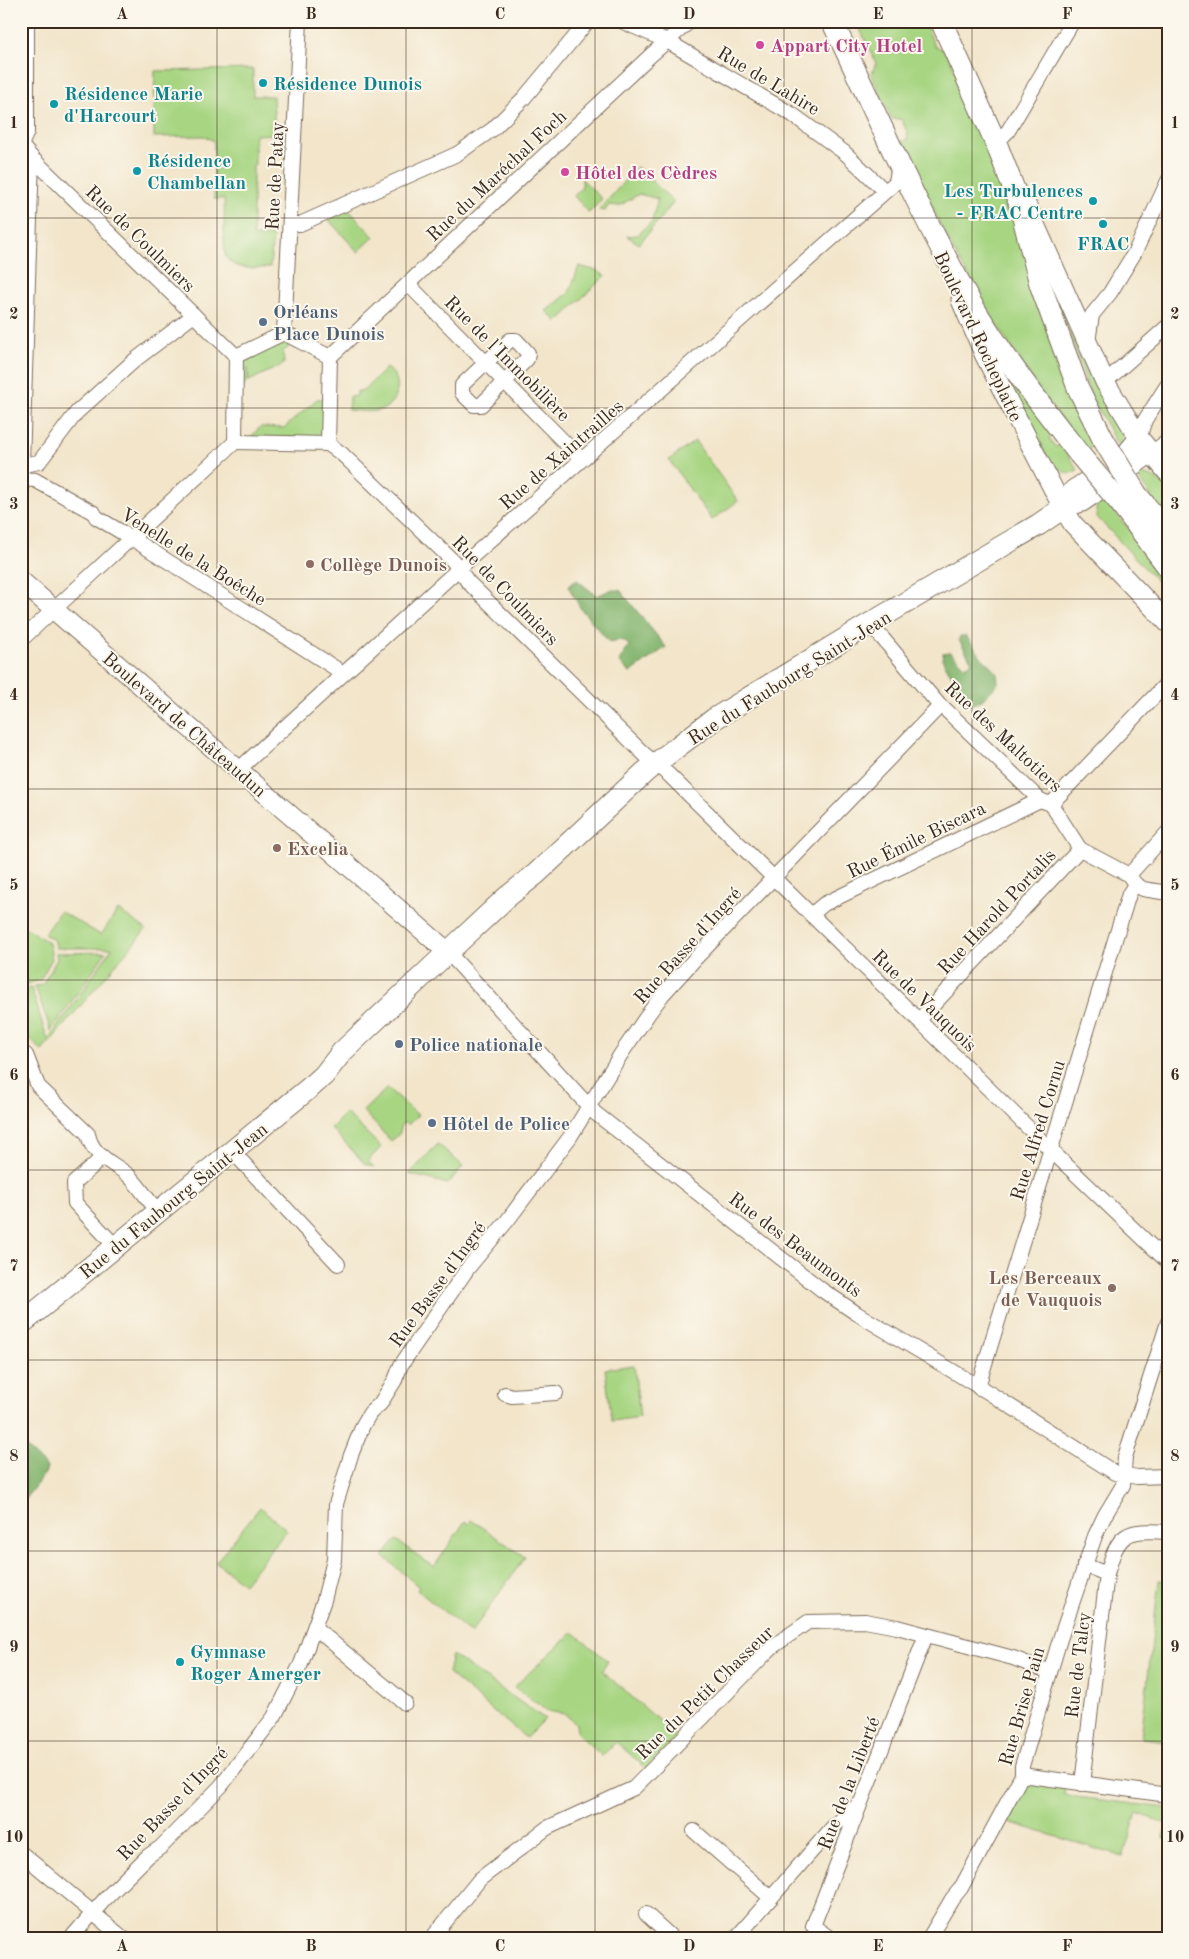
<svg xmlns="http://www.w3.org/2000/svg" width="1189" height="1959" viewBox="0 0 1189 1959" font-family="'Old Standard TT',serif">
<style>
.green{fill:#a7d582;stroke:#718050}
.forest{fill:#85b670;stroke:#607047}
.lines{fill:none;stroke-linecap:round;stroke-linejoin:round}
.street-casing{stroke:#7b6b5a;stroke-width:16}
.secondary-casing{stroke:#7b6b5a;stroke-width:21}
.primary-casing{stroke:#7b6b5a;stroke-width:23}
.street{stroke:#fff;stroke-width:14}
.secondary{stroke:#fff;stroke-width:19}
.primary{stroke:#fff;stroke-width:21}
.primary-bridge-casing{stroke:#7b6b5a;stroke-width:23;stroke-linecap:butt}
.primary-bridge{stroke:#fff;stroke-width:21}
.grid{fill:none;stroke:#3b2a1e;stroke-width:1;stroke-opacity:0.55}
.hotel-dot{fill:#d1479c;stroke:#fbf7ec;stroke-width:2}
.culture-dot{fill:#0f9aa8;stroke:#fbf7ec;stroke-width:2}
.service-dot{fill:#5c6f8a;stroke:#fbf7ec;stroke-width:2}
.education-dot{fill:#8d6e63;stroke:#fbf7ec;stroke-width:2}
.labels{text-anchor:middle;stroke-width:4;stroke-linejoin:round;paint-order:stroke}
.hotel-label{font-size:19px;font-weight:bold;fill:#b23c85;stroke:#fbf7ec;text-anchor:start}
.street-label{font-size:19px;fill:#3b2a1e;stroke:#fbf7ec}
.culture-label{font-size:19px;font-weight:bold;fill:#0d838f;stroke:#fbf7ec;text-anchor:start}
.service-label{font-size:19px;font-weight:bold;fill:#4e5e75;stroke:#fbf7ec;text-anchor:start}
.education-label{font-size:19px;font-weight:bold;fill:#785e54;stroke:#fbf7ec;text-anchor:start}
.neatline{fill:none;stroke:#3b2a1e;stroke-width:2}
.grid-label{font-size:16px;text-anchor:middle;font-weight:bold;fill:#3b2a1e}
</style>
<rect width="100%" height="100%" fill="#fbf7ec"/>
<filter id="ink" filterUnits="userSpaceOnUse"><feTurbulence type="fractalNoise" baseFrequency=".02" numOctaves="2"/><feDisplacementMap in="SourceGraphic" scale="10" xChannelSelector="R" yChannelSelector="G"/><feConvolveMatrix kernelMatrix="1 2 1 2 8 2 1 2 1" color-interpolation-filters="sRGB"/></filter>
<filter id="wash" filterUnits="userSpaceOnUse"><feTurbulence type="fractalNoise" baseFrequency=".0096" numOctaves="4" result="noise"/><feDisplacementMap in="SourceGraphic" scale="20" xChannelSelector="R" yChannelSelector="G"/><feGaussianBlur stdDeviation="1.12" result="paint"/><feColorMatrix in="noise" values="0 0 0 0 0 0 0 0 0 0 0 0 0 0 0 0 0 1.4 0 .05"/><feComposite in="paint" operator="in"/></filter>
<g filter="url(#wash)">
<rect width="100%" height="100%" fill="#f2e5ca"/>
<g class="green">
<path d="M856,21H924L935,47L946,50L1008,189L1096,444L1086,451C1031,384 982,305 942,228C928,199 915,170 902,141L907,139L908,134L901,119H892L871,75L876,63Z"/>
<path d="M253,69V96H273L275,134L255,135V165L253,166V236H273L270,267C257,269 230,271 225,254C223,243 225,212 224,199H214V141L204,136L154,137V117L152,114L154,111L155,71Z"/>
<path d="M637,167L674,202L639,244L627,236L638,235L652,221L658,199L639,194L619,206L609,205L605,211L599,210Z"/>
<path d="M582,179L602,199L589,213L574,196L582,187Z"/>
<path d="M346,207L374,237L358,252L325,216Z"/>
<path d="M579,266L598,271L605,276L557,322L546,311L569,293Z"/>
<path d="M1058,301H1060L1071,334L1119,425L1123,434L1122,443L1118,446L1092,398Z"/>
<path d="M986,335L1051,435L1049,439L1056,447L1061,444L1078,470L1068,474L1054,466L1037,441Z"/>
<path d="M284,340L298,346L296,349L288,345V348L283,351L284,364L249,381L248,368V382L241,389L242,362L243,360Z"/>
<path d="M386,368C389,370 393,373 395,376C402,388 393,406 381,410C371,413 359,411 348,410L349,397L357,396V391H363Z"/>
<path d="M317,399H323V431L318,438H250L260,427L284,428Z"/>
<path d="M695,441L738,501L712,520L669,460Z"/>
<path d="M1139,474C1149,475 1161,480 1168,488V524L1137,475Z"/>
<path d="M1104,500L1168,575V593L1097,517C1096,510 1095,506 1100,501Z"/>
<path d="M118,910L146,929L42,1051L21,1031V989L24,991L31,987L47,1038L49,1039L112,948H56L55,941L44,934L60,911L101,935Z"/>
<path d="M26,928L49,943L52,959L40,980L23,985L21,984V931Z"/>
<path d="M106,952L51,1031L35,986L42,985L57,959L56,953Z"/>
<path d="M387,1088L418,1115L409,1124L403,1123L400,1127V1133L391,1141L363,1111Z"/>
<path d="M346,1113L381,1147L368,1161L374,1167L365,1164L331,1128Z"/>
<path d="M438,1144L463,1166L448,1184L409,1174Z"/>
<path d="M634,1365L640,1417L612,1421L605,1369Z"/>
<path d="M260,1507L287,1530L244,1584L216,1562Z"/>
<path d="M471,1520L525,1557L471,1633L417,1590L419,1587L383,1556L396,1540L434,1567L465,1521L469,1524Z"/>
<path d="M1159,1580L1168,1581V1741L1141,1738Z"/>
<path d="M573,1632L608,1661L602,1671L677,1736L646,1768L616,1742L602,1756L577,1733L576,1724L565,1714L547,1711L514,1687Z"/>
<path d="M452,1655L545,1719L526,1738L448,1673Z"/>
<path d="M1030,1782L1065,1788L1064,1795L1068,1796L1168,1808V1839L1163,1837L1166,1824L1137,1813L1123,1857L1008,1822L1025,1787Z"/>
</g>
<g class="forest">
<path d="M577,580L597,596L610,590H620L666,647L630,673L619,662L629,645L623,640L609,642L581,609L568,586Z"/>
<path d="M960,636H966L982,658L997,672L998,683C989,693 982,704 969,704L952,688L954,679L942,659L943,653L950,652L965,666L972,662L959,640Z"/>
<path d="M21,1443L47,1467L46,1472L21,1504Z"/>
</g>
</g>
<g filter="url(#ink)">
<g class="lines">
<defs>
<g id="street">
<path d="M621,21L667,41L793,115L845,153L885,191"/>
<path d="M996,143L1008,131L1073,21"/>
<path d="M21,145L32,158L236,356"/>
<path d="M21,145L27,132V21"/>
<path d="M290,224H300L457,154L493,129L524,98L588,21"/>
<path d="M408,284L581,459"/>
<path d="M284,333L300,21"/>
<path d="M284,333L330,357"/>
<path d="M510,340H516L528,353L527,359L481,405H474L462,393V385Z"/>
<path d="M1088,342L1092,315L1110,293L1135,252L1168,181"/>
<path d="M236,356L284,333"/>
<path d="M330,357L651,55L690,21"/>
<path d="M1105,382L1168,326"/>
<path d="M1139,438L1145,420L1168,384"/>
<path d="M235,442L328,444"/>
<path d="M235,442L236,356"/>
<path d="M328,444L342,454L453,561L468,582L645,755L669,775L1061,1160L1168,1262"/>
<path d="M328,444L330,357"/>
<path d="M1151,453L1168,441"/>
<path d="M23,465L39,462L77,412L135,360L194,315"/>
<path d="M22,479L35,480L94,513L96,517L133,539L335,668L342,674"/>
<path d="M21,494L32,158"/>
<path d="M873,622L878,633L940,706L946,710L1040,800L1051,804L1080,849L1129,875L1135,884L1143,889L1168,893"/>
<path d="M21,640L235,442"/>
<path d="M238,770L475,554L896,182L899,163"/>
<path d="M1051,804L1168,682"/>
<path d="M1129,875L1168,832"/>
<path d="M811,915L824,904L1040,800"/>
<path d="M455,960L595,1113L822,1290L856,1313L991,1394L1115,1473L1137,1477L1168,1476"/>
<path d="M919,1020L1080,849"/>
<path d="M21,1052L26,1055L38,1086L88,1134C92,1156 112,1162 128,1175C139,1185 148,1201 159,1212"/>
<path d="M233,1152L338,1264"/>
<path d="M103,1157L74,1183L75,1203L116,1247"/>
<path d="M979,1388L980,1380L1129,894L1135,884"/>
<path d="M505,1394L512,1396L556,1393"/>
<path d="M1107,1574C1118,1533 1125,1529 1168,1532"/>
<path d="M315,1628L405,1703"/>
<path d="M1022,1775L1168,1795"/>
<path d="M1082,1784L1107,1574L1084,1565"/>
<path d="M694,1831L771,1898"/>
<path d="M21,1853L123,1938"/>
<path d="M646,1914L669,1935V1938"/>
<path d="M71,1938L105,1899L148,1856L161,1847L221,1786L274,1717L301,1664L324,1600L334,1560L336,1504L351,1455L363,1425L370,1413L380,1404L395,1380L401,1365L468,1268L507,1221L570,1137L621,1054L649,1013L663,994L694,960L940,706"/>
<path d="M432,1938L480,1879L547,1828L634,1788L761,1658L772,1647L808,1622L865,1621L897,1627L1013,1658L1050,1672"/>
<path d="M736,1938L832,1828L859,1804"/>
<path d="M830,1938L813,1926L926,1635"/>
<path d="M929,1938L952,1899L961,1888L1022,1775V1766L1060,1639L1095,1536L1105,1515L1123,1485L1125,1457L1168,1322"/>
</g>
<g id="secondary">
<path d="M1025,202L1105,382L1139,438L1168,473"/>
<path d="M961,300L985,356L1063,508L1073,524L1168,623"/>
<path d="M1123,457L1139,438"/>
<path d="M1131,467L1151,453"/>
<path d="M1063,508L1073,490L1090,479"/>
<path d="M1063,508L1082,502L1098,491"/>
<path d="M21,581L442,947"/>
</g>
<g id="primary">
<path d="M832,21C877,116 919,212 971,303C1003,357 1041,405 1079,454"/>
<path d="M941,21L996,143L1019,202L1040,284L1078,388L1103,439"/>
<path d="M1137,495L1168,533"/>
<path d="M1121,504L1168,567"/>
<path d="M21,1324L313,1085L324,1075L342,1052L448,952L507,897L536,874L645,772L668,754L714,719L866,626L1038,525L1063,508"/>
</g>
</defs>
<use href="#street" class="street-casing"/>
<use href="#secondary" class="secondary-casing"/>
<use href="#primary" class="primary-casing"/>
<use href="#street" class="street"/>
<use href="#secondary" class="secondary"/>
<use href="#primary" class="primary"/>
<defs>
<g id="primary-bridge">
<path d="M1103,439L1137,495"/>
<path d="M1079,454L1121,504"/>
</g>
</defs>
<use href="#primary-bridge" class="primary-bridge-casing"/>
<use href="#primary-bridge" class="primary-bridge"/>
</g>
</g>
<path class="grid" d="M217,21V1938M406,21V1938M595,21V1938M784,21V1938M972,21V1938M21,218H1168M21,408H1168M21,599H1168M21,789H1168M21,980H1168M21,1170H1168M21,1360H1168M21,1551H1168M21,1741H1168"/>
<g class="hotel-dot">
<circle cx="760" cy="45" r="5"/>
<circle cx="565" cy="172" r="5"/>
</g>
<g class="culture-dot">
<circle cx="263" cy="83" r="5"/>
<circle cx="54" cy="104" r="5"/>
<circle cx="137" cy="171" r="5"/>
<circle cx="1093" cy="201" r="5"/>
<circle cx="1103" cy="224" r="5"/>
<circle cx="180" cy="1662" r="5"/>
</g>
<g class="service-dot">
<circle cx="263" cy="322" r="5"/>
<circle cx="399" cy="1044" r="5"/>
<circle cx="432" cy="1123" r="5"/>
</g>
<g class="education-dot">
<circle cx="310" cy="564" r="5"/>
<circle cx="277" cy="848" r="5"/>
<circle cx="1112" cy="1288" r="5"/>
</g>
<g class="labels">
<g class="hotel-label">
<text x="770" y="52">Appart City Hotel</text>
<text x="575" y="179">Hôtel des Cèdres</text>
</g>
<g class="street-label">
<text transform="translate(769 80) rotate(31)" y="7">Rue de Lahire</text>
<text transform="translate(496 175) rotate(-43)" y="7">Rue du Maréchal Foch</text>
<text transform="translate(274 176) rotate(-87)" y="7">Rue de Patay</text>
<text transform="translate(141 238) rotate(44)" y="7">Rue de Coulmiers</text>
<text transform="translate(979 336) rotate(65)" y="7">Boulevard Rocheplatte</text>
<text transform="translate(508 358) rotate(45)" y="7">Rue de l'Immobilière</text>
<text transform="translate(561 454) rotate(-41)" y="7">Rue de Xaintrailles</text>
<text transform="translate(194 556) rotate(32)" y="7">Venelle de la Boêche</text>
<text transform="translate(506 590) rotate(46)" y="7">Rue de Coulmiers</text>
<text transform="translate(789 677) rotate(-32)" y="7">Rue du Faubourg Saint-Jean</text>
<text transform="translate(185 724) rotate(41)" y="7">Boulevard de Châteaudun</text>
<text transform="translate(1004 736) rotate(43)" y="7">Rue des Maltotiers</text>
<text transform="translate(916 839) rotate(-26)" y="7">Rue Émile Biscara</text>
<text transform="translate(996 911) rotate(-47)" y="7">Rue Harold Portalis</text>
<text transform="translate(687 945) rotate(-48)" y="7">Rue Basse d'Ingré</text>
<text transform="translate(925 1000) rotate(44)" y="7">Rue de Vauquois</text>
<text transform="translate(1037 1130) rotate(-73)" y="7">Rue Alfred Cornu</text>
<text transform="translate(173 1200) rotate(-39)" y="7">Rue du Faubourg Saint-Jean</text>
<text transform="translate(796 1244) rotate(37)" y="7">Rue des Beaumonts</text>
<text transform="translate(437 1284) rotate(-54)" y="7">Rue Basse d'Ingré</text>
<text transform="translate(1077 1665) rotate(-83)" y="7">Rue de Talcy</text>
<text transform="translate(704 1692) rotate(-44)" y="7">Rue du Petit Chasseur</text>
<text transform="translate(1021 1706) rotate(-74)" y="7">Rue Brise Pain</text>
<text transform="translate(848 1783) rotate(-69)" y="7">Rue de la Liberté</text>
<text transform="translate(172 1803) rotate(-46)" y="7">Rue Basse d'Ingré</text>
</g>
<g class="culture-label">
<text x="273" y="90">Résidence Dunois</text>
<text x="64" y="100">Résidence Marie<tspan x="64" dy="22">d'Harcourt</tspan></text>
<text x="147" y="167">Résidence<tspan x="147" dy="22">Chambellan</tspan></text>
<text x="1083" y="197" text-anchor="end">Les Turbulences<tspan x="1083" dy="22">- FRAC Centre</tspan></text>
<text x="1103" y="250" text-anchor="middle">FRAC</text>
<text x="190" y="1658">Gymnase<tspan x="190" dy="22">Roger Amerger</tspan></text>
</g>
<g class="service-label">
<text x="273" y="318">Orléans<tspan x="273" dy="22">Place Dunois</tspan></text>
<text x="409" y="1051">Police nationale</text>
<text x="442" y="1130">Hôtel de Police</text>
</g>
<g class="education-label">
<text x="320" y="571">Collège Dunois</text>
<text x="287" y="855">Excelia</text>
<text x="1102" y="1284" text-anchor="end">Les Berceaux<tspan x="1102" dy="22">de Vauquois</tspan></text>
</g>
</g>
<rect width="1189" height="1959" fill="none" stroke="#fbf7ec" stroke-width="55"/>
<rect x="28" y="28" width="1134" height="1904" class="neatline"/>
<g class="grid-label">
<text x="122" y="19">A</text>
<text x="311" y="19">B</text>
<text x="500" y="19">C</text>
<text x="689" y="19">D</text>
<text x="878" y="19">E</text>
<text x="1067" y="19">F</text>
<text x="14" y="128">1</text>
<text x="1175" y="128">1</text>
<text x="14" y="319">2</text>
<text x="1175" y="319">2</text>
<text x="14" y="509">3</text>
<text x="1175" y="509">3</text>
<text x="14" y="700">4</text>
<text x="1175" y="700">4</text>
<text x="14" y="890">5</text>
<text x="1175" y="890">5</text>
<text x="14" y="1080">6</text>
<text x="1175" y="1080">6</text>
<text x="14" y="1271">7</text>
<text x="1175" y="1271">7</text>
<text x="14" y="1461">8</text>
<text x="1175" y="1461">8</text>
<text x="14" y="1652">9</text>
<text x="1175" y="1652">9</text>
<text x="14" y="1842">10</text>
<text x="1175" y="1842">10</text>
<text x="122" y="1951">A</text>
<text x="311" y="1951">B</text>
<text x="500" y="1951">C</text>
<text x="689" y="1951">D</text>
<text x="878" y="1951">E</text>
<text x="1067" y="1951">F</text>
</g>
</svg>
